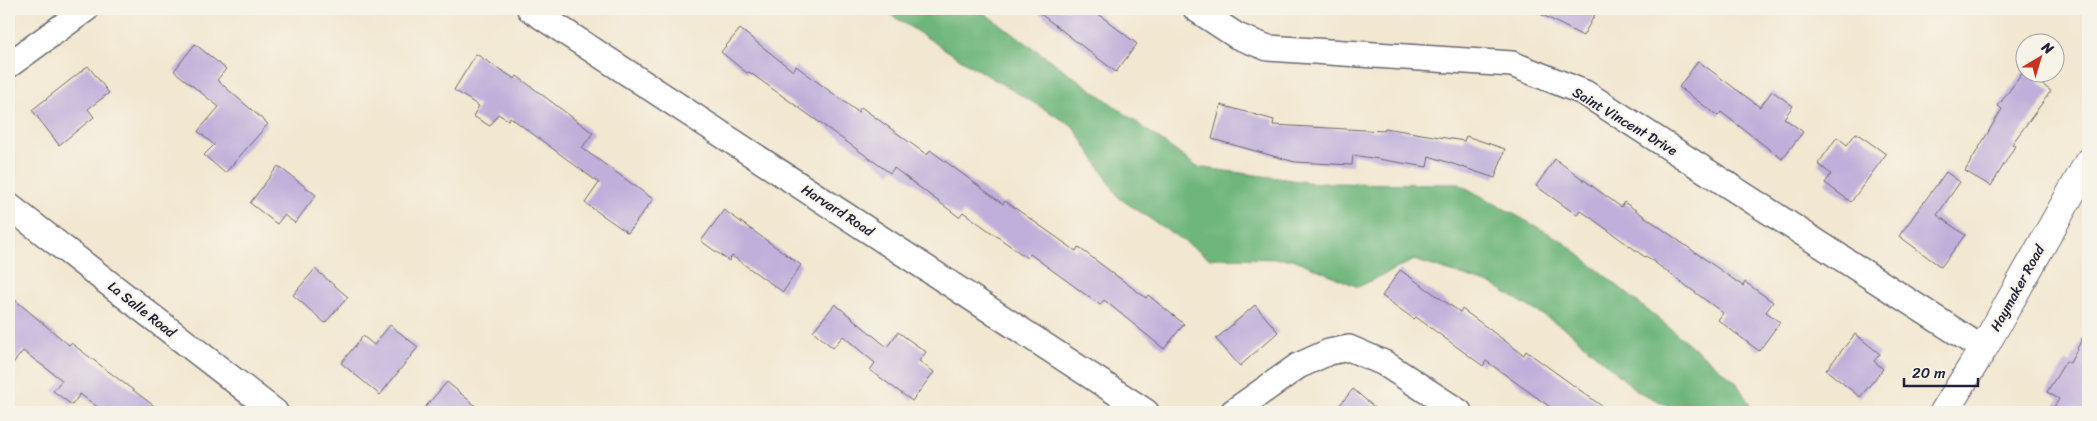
<svg xmlns="http://www.w3.org/2000/svg" width="2097" height="421" viewBox="0 0 2097 421" font-family="Sriracha,sans-serif">
<style>
.forest{fill:#6eb67c;stroke:#486c5c}
.building{fill:#c0afda}
.lines{fill:none;stroke-linecap:round;stroke-linejoin:round}
.minor-casing{stroke:#6b676f;stroke-width:28}
.secondary-casing{stroke:#6b676f;stroke-width:30}
.minor{stroke:#fff;stroke-width:25}
.secondary{stroke:#fff;stroke-width:28}
.labels{text-anchor:middle;stroke-width:4;stroke-linejoin:round;paint-order:stroke}
.street-label{font-size:14px;fill:#22223b;stroke:#f7f3e8}
</style>
<rect width="100%" height="100%" fill="#f7f3e8"/>
<filter id="ink" filterUnits="userSpaceOnUse"><feTurbulence type="fractalNoise" baseFrequency=".02" numOctaves="2"/><feDisplacementMap in="SourceGraphic" scale="10" xChannelSelector="R" yChannelSelector="G"/><feConvolveMatrix kernelMatrix="1 2 1 2 8 2 1 2 1" color-interpolation-filters="sRGB"/></filter>
<filter id="wash" filterUnits="userSpaceOnUse"><feTurbulence type="fractalNoise" baseFrequency=".0096" numOctaves="4" result="noise"/><feDisplacementMap in="SourceGraphic" scale="20" xChannelSelector="R" yChannelSelector="G"/><feGaussianBlur stdDeviation="1.12" result="paint"/><feColorMatrix in="noise" values="0 0 0 0 0 0 0 0 0 0 0 0 0 0 0 0 0 1.4 0 .05"/><feComposite in="paint" operator="in"/></filter>
<g filter="url(#wash)">
<rect width="100%" height="100%" fill="#f2e7d0"/>
<path class="forest" d="M882,9H976L981,11L1105,99L1197,167L1314,183L1459,184L1561,240L1736,382L1754,412H1681L1637,391L1569,331L1493,285L1414,260L1358,287L1293,259L1209,258L1119,198L1073,126L968,64Z"/>
<g id="blocks">
<g class="building">
<path d="M1034,9H1092L1137,44L1116,72Z"/>
<path d="M1531,9H1598L1583,36Z"/>
<path d="M740,29L793,71L796,66L858,112L861,107L927,155L930,150L1003,204L1005,201L1076,251L1078,247L1146,298L1148,295L1184,324L1164,349L1104,300L1100,305L1030,254L1027,258L963,212L959,217L894,168L890,173L749,72L747,73L721,52Z"/>
<path d="M195,44L226,69L217,80L268,124L225,173L204,155L214,145L198,131L219,107L174,71Z"/>
<path d="M476,54L515,79L517,76L593,133L582,148L653,199L628,233L585,203L599,183L510,117L508,120L498,114L490,126L473,116L479,106L454,90Z"/>
<path d="M1698,61L1760,107L1772,91L1793,106L1784,118L1803,132L1782,159L1721,112L1718,116L1679,87Z"/>
<path d="M88,66L109,93L88,109L94,117L59,145L32,110Z"/>
<path d="M2024,71L2051,91L2012,144L2015,146L1991,186L1965,171L2002,109L1998,106Z"/>
<path d="M1221,105L1274,120L1273,125L1384,131L1385,128L1464,141L1466,136L1505,149L1495,178L1429,156L1427,167L1353,155L1352,165L1295,162L1212,139Z"/>
<path d="M1856,133L1886,154L1851,202L1825,183L1831,174L1818,164L1837,137L1847,145Z"/>
<path d="M1555,159L1621,207L1624,202L1743,286L1745,282L1773,302L1766,312L1780,322L1759,351L1718,320L1723,313L1646,256L1645,257L1580,210L1577,215L1536,186Z"/>
<path d="M278,166L316,195L295,223L284,215L277,224L250,203Z"/>
<path d="M1946,172L1960,182L1937,215L1965,235L1941,267L1899,236Z"/>
<path d="M724,210L801,265L783,292L732,256L729,261L701,241Z"/>
<path d="M315,269L348,297L325,323L293,295Z"/>
<path d="M1400,270L1460,312L1462,309L1524,355L1526,351L1610,412H1557L1486,361L1483,366L1416,317L1414,319L1382,296Z"/>
<path d="M9,295L69,345L71,343L162,412H104L80,394L72,405L53,391L62,380L23,351L9,368Z"/>
<path d="M835,304L887,347L898,332L926,352L919,361L934,372L912,401L870,370L875,363L843,336L833,348L813,331Z"/>
<path d="M1255,305L1278,332L1240,366L1216,339Z"/>
<path d="M390,325L418,347L380,395L341,363L363,336L374,345Z"/>
<path d="M2088,327V412H2051L2059,399L2047,392L2066,361L2070,363Z"/>
<path d="M1855,334L1880,354L1874,361L1883,369L1860,397L1826,370Z"/>
<path d="M447,382L483,412H421Z"/>
<path d="M1353,389L1380,412H1334Z"/>
</g>
</g>
</g>
<g filter="url(#ink)">
<use href="#blocks" fill-opacity="0" stroke="#6b676f" stroke-width="1"/>
<g class="lines">
<defs>
<g id="minor">
<path d="M530,9L1146,412"/>
<path d="M1196,9L1237,36L1268,48L1512,64L1585,93L1983,349"/>
<path d="M9,65L86,9"/>
<path d="M9,206L275,412"/>
<path d="M1233,412L1298,366L1329,352L1349,348L1384,363L1459,412"/>
</g>
<path id="secondary" d="M1944,412L1983,349L2088,163"/>
</defs>
<use href="#minor" class="minor-casing"/>
<use href="#secondary" class="secondary-casing"/>
<use href="#minor" class="minor"/>
<use href="#secondary" class="secondary"/>
</g>
</g>
<g class="labels">
<g class="street-label">
<text transform="translate(1625 121) rotate(31)" y="5">Saint Vincent Drive</text>
<text transform="translate(838 210) rotate(33)" y="5">Harvard Road</text>
<text transform="translate(2017 288) rotate(-61)" y="5">Haymaker Road</text>
<text transform="translate(142 309) rotate(38)" y="5">La Salle Road</text>
</g>
</g>
<rect width="2097" height="421" fill="none" stroke="#f7f3e8" stroke-width="30"/>
<g transform="translate(2040 58) rotate(38)"><circle r="24" fill="#f7f3e8" stroke="#a29fa3"/>
<path d="M0-4L9 19L0 12L-9 19Z" fill="#c8321e"/>
<text y="-8" font-size="14" font-weight="bold" text-anchor="middle" fill="#22223b">N</text>
</g>
<path d="M1904 378v8h74v-8" fill="none" stroke="#22223b" stroke-width="2.5"/>
<text x="1912" y="378" font-size="15" fill="#22223b" stroke="#f7f3e8" stroke-width="4" paint-order="stroke">20 m</text>
</svg>
